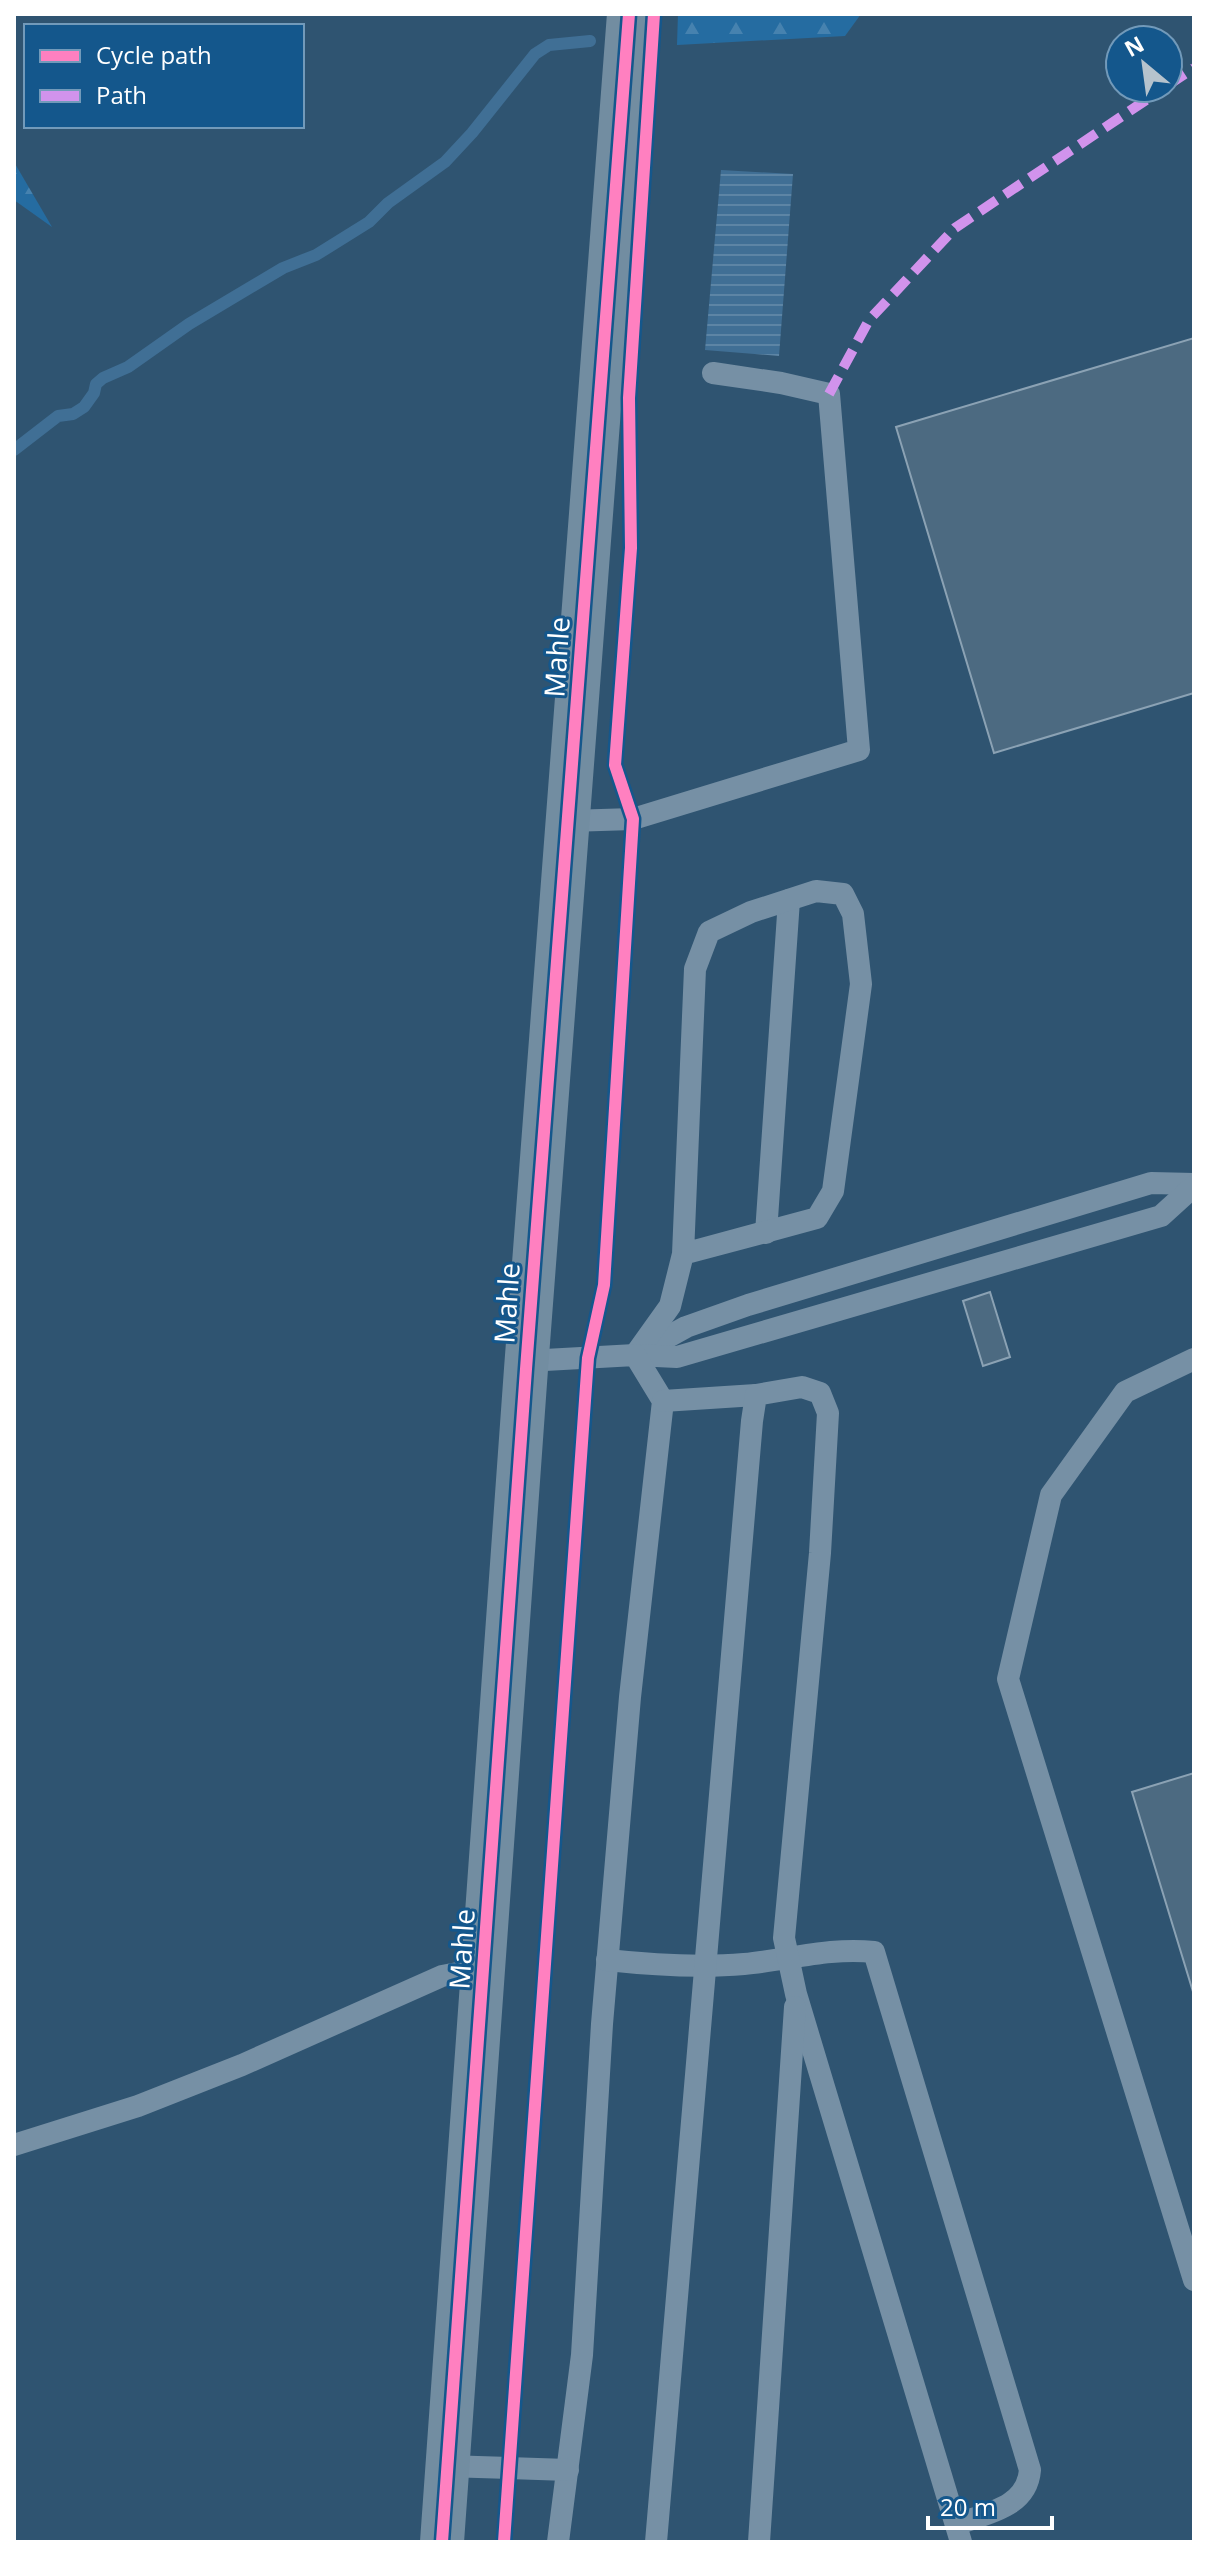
<svg xmlns="http://www.w3.org/2000/svg" width="1208" height="2556" viewBox="0 0 1208 2556" font-family="'Open Sans',sans-serif">
<style>
.forest{fill:url(#forest-firs)}
.water{fill:url(#water-rules)}
.lines{fill:none;stroke-linecap:round;stroke-linejoin:round}
.stream{stroke:#406f95;stroke-width:12}
.building{fill:#4c6a81;stroke:#8ba2b4;stroke-width:2}
.lane{stroke:#7690a5;stroke-width:22}
.secondary{stroke:#728da1;stroke-width:44}
.quiet{stroke:#d193ec;stroke-width:10;stroke-dasharray:20 10;stroke-linecap:butt}
.cycleway-casing{stroke:#14578c;stroke-width:17}
.cycleway{stroke:#ff80c0;stroke-width:12}
.labels{text-anchor:middle;stroke-width:6;stroke-linejoin:round;paint-order:stroke}
.street-label{font-size:28px;fill:#fff;stroke:#14578c}
</style>
<defs>
<pattern id="forest-firs" width="22" height="20" patternUnits="userSpaceOnUse" patternTransform="scale(2)"><rect width="22" height="20" fill="#256ca1"/><path d="M5 1l3.5 6h-7zM16 11l3.5 6h-7z" fill="#4682af"/></pattern>
<pattern id="water-rules" width="6" height="5" patternUnits="userSpaceOnUse" patternTransform="scale(2)"><rect width="6" height="5" fill="#406f95"/><path d="M0 2.5h6" fill="none" stroke="#5d85a5"/></pattern>
</defs>
<rect width="100%" height="100%" fill="#2f5471"/>
<g class="forest">
<path d="M678,14H861L845,36L677,45Z"/>
<path d="M14,162L52,227L14,200Z"/>
</g>
<path class="water" d="M721,170L793,174L779,356L705,350Z"/>
<g class="lines">
<path class="stream" d="M14,450L58,416L73,414L84,407L94,393L96,384L103,378L128,367L189,324L283,268L316,255L369,222L388,203L445,162L472,133L535,54L549,45L590,41"/>
</g>
<g class="building">
<path d="M1194,338V693L994,753L896,427Z"/>
<path d="M990,1292L1010,1357L983,1366L963,1301Z"/>
<path d="M1194,1773V1995L1132,1792Z"/>
</g>
<g class="lines">
<g class="lane">
<path d="M569,821L633,819L859,750L829,394L781,383L713,373"/>
<path d="M766,1233L789,900"/>
<path d="M639,1353L686,1327L748,1305L1151,1183L1194,1184"/>
<path d="M635,1355L670,1306L683,1254L695,969L709,932L751,912L816,891L843,894L853,914L861,984L833,1191L817,1218L683,1254"/>
<path d="M635,1355L677,1357L1161,1216L1194,1186"/>
<path d="M1194,1359L1125,1392L1051,1495L1008,1679L1194,2280"/>
<path d="M527,1361L635,1355L663,1401L630,1697L602,2024L582,2355L558,2542"/>
<path d="M663,1401L756,1395"/>
<path d="M607,1960C653,1965 698,1968 744,1964C788,1960 830,1947 874,1952L1030,2470C1027,2507 988,2513 957,2524"/>
<path d="M14,2145L138,2106L242,2065L442,1976L484,1968"/>
<path d="M446,2466L568,2470"/>
<path d="M656,2542L752,1421L756,1395L802,1387L820,1393L828,1413L820,1553L784,1938L796,1994L961,2542"/>
<path d="M759,2542L795,2007"/>
</g>
<path class="secondary" d="M442,2542L526,1369L629,14"/>
<g class="quiet">
<path d="M1168,85L1194,68"/>
<path d="M829,394L869,320L955,228L1164,88"/>
</g>
<defs>
<g id="cycleway">
<path d="M442,2542L526,1369L629,14"/>
<path d="M504,2542L588,1358L604,1285L633,819L615,765L631,548L629,398L654,14"/>
</g>
</defs>
<use href="#cycleway" class="cycleway-casing"/>
<use href="#cycleway" class="cycleway"/>
</g>
<g class="labels">
<g class="street-label">
<text transform="translate(557 657) rotate(-86)" y="10">Mahle</text>
<text transform="translate(507 1303) rotate(-86)" y="10">Mahle</text>
<text transform="translate(462 1949) rotate(-86)" y="10">Mahle</text>
</g>
</g>
<rect width="1208" height="2556" fill="none" stroke="#ffffff" stroke-width="32"/>
<rect x="24" y="24" width="280" height="104" fill="#14578c" stroke="#729aba" stroke-width="2"/>
<rect x="40" y="50" width="40" height="12" fill="#ff80c0" stroke="#729aba" stroke-width="2"/>
<text x="96" y="64" font-size="24" fill="#ffffff">Cycle path</text>
<rect x="40" y="90" width="40" height="12" fill="#d193ec" stroke="#729aba" stroke-width="2"/>
<text x="96" y="104" font-size="24" fill="#ffffff">Path</text>
<g transform="translate(1144 64) rotate(331)"><circle r="38" fill="#14578c" stroke="#729aba" stroke-width="2"/>
<path d="M0-6L14 30L0 20L-14 30Z" fill="#b6c3cd"/>
<text y="-12" font-size="22" font-weight="bold" text-anchor="middle" fill="#ffffff">N</text>
</g>
<path d="M928 2516v12h124v-12" fill="none" stroke="#ffffff" stroke-width="4"/>
<text x="940" y="2516" font-size="24" fill="#ffffff" stroke="#14578c" stroke-width="6" paint-order="stroke">20 m</text>
</svg>
